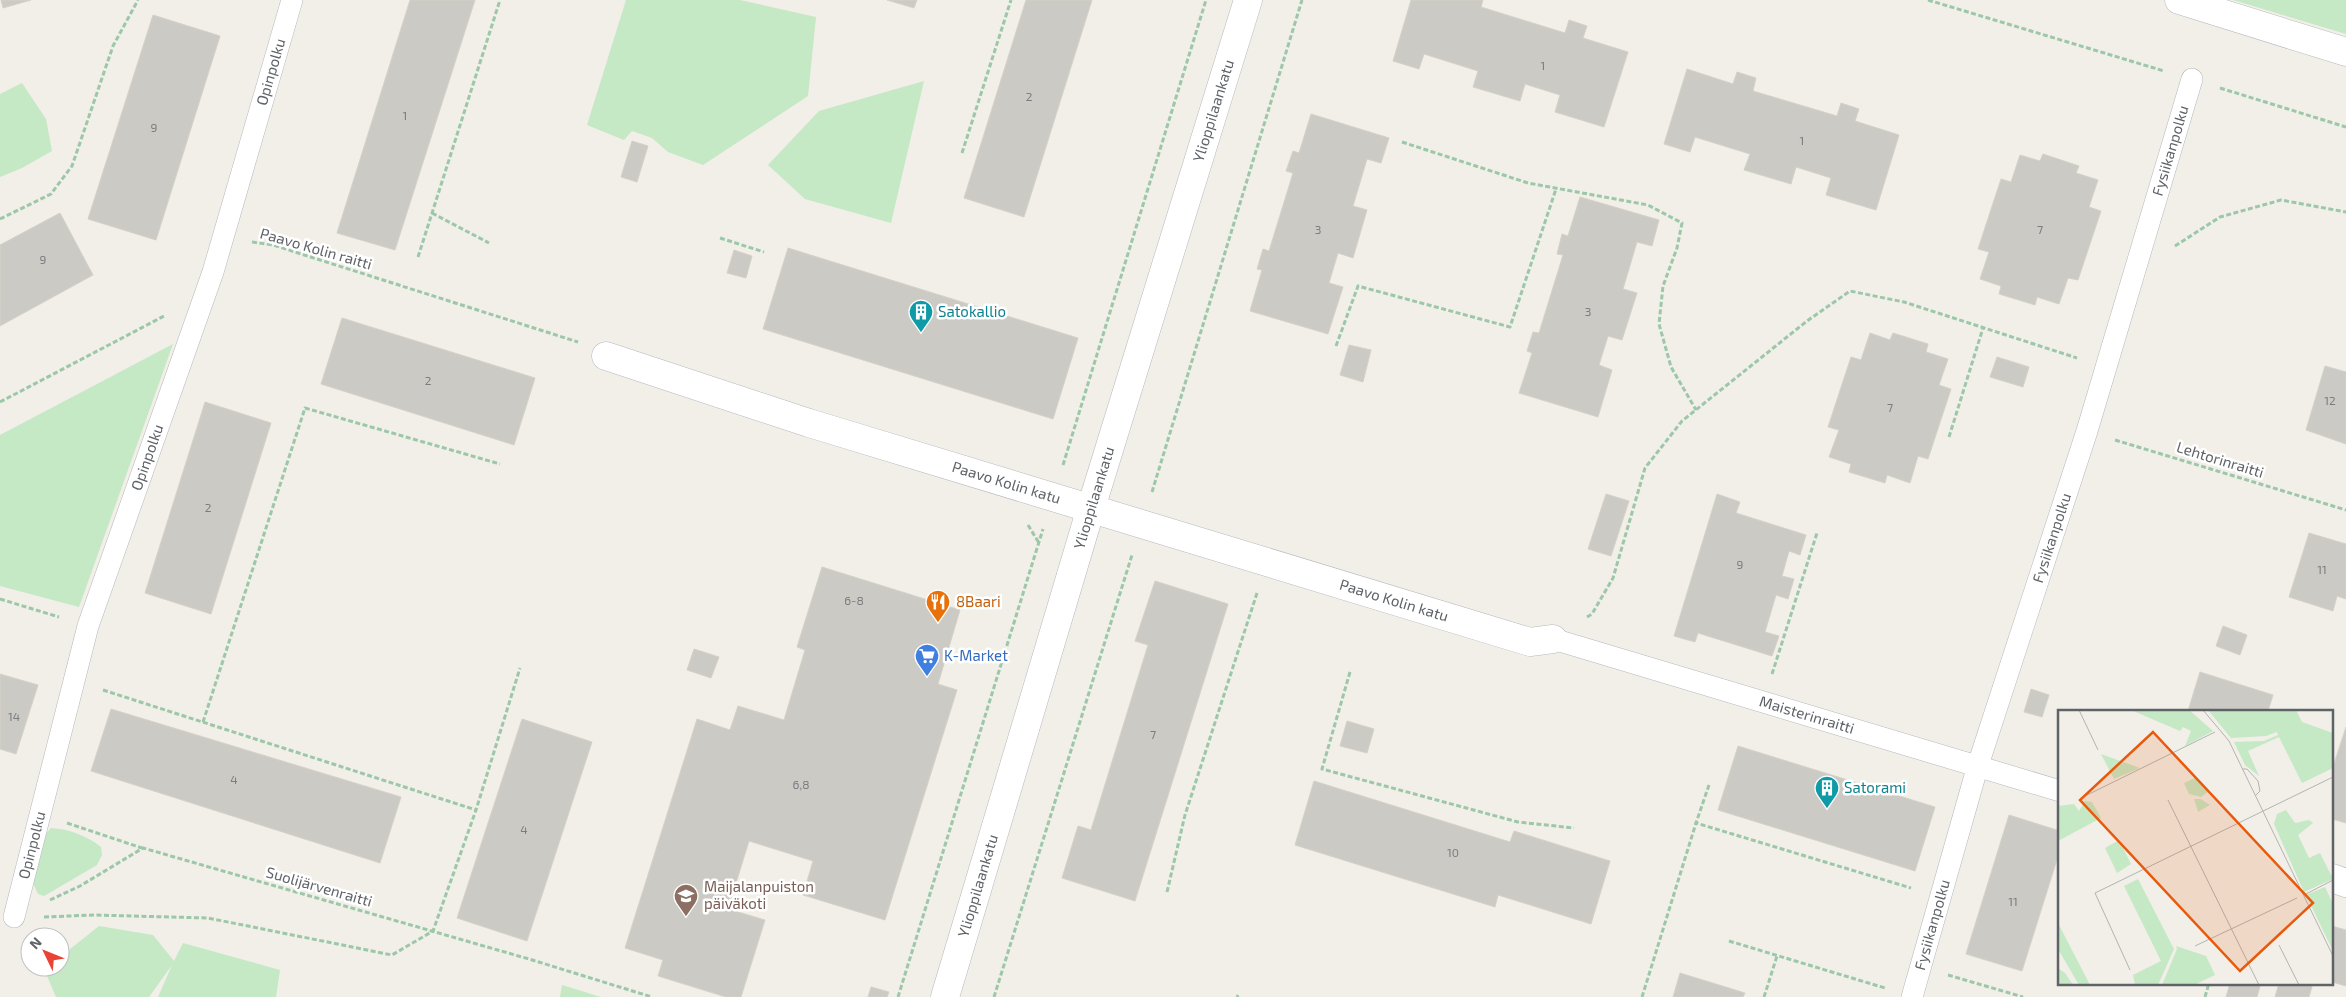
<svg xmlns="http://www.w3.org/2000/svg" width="2346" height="997" viewBox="0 0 2346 997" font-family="'Exo 2',sans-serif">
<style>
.green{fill:#c5e8c5}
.building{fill:#cccac5;stroke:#d6d1c6}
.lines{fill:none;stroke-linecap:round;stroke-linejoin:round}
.service-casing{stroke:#b5b8bc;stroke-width:22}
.minor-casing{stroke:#b5b8bc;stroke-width:29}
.secondary-casing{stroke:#b6babf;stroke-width:29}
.path{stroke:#9cc7a9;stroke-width:3;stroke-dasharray:5 2.5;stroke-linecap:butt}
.service{stroke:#fff;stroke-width:21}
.minor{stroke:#fff;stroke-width:28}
.secondary{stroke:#fff;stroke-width:28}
.labels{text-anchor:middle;stroke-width:5;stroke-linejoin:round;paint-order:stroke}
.number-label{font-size:12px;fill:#7a7d7f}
.street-label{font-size:15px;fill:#5f6368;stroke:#fff}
.culture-label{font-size:15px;fill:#0d838f;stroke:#fff;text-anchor:start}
.food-label{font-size:15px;fill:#c56008;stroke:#fff;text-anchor:start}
.shop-label{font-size:15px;fill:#366cbe;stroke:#fff;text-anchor:start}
.education-label{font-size:15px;fill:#785e54;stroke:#fff;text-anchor:start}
.inset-road{fill:none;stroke:#b3b3b1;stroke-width:1}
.view{fill:#e8590c;fill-opacity:0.15;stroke:#e8590c;stroke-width:2.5}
.inset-edge{fill:none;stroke:#5f6368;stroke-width:2.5}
</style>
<rect width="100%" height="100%" fill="#f1efe8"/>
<g class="green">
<path d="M626,0H740L816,17L808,96L703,165L668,152L652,138L632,131L624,140L587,125Z"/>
<path d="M2233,0H2346V34Z"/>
<path d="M924,81L891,223L805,199L768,165L819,111Z"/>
<path d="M22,83L46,119L52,151L22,168L0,177V94Z"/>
<path d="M173,344L79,607L0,586V435Z"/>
<path d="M51,828C69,829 87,836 101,847L102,855L97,865L44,896L38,894L32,881L44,836Z"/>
<path d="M99,926L153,935L174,961L183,943L280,970L276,997H158L172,965L149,997H56L44,969L47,967H60V957Z"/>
<path d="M562,985L601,997H560Z"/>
</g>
<g class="building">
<path d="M1,0H31L3,8Z"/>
<path d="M410,0H475L395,250L337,233Z"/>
<path d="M887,0H917L914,8Z"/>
<path d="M1026,0H1092L1024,217L964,198Z"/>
<path d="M1411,0H1483L1481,7L1565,33L1569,20L1587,26L1583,38L1628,52L1604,127L1555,112L1560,95L1525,84L1520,101L1473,87L1478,71L1424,54L1419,69L1393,61Z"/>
<path d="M153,15L220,36L156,240L88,219Z"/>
<path d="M1687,69L1733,84L1737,72L1756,78L1753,91L1837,116L1841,103L1859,109L1855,121L1899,135L1876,210L1826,195L1831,178L1796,167L1791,184L1744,170L1750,154L1695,137L1690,152L1664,144Z"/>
<path d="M1311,114L1389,138L1381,163L1367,159L1353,206L1367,210L1353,258L1338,253L1329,283L1343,287L1328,334L1250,311L1262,270L1257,269L1263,249L1269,251L1293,173L1286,171L1293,151L1299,153Z"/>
<path d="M632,141L648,146L637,182L621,177Z"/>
<path d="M2043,154L2079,166L2076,173L2098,180L2089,207L2101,211L2078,280L2068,278L2059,304L2037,297L2035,305L1999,294L2001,286L1980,279L1989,252L1978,249L2001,179L2011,182L2020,155L2040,161Z"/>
<path d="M1580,197L1659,220L1652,246L1637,242L1623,289L1637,293L1622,340L1608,336L1599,365L1612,370L1598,417L1519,393L1532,353L1527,351L1533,332L1539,333L1563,255L1557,254L1562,234L1568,236Z"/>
<path d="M60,213L93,275L0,326V245Z"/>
<path d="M788,248L1078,338L1053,419L763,329Z"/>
<path d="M734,250L752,256L746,278L727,273Z"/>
<path d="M342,318L535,378L514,445L321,384Z"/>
<path d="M1870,333L1890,340L1893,333L1928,344L1926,352L1948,359L1939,385L1951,389L1928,459L1918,456L1910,483L1887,475L1885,483L1849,472L1851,464L1829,457L1839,430L1828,427L1851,357L1861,360Z"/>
<path d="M1349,345L1371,350L1363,382L1340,375Z"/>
<path d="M1997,357L2029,367L2023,387L1990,377Z"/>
<path d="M2325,366L2346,372V444L2306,430Z"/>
<path d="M205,402L271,423L211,614L145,593Z"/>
<path d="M1606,494L1629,501L1611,556L1588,549Z"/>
<path d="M1717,494L1740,502L1736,513L1806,535L1800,555L1789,551L1782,576L1794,579L1788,599L1776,595L1765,632L1779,636L1772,656L1698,633L1695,642L1674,636Z"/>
<path d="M2309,533L2346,544V599L2337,596L2333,611L2289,597Z"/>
<path d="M822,567L960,610L938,684L957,690L885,920L803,895L813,861L749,841L728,909L765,920L741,997H726L658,976L663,960L625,948L697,719L730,730L738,706L784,720L805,650L797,647Z"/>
<path d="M1155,581L1228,604L1135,901L1062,878L1078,826L1091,830L1148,645L1135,641Z"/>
<path d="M2223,626L2247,635L2240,655L2216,646Z"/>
<path d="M694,649L719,657L711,678L687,670Z"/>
<path d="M2200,672L2273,695L2268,711H2188Z"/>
<path d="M0,674L38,685L16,754L0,749Z"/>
<path d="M2031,689L2049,695L2042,717L2024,712Z"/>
<path d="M111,709L401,797L380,863L91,771Z"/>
<path d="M522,719L592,742L527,941L457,918Z"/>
<path d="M1347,721L1374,729L1367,753L1340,746Z"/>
<path d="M2346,727V823L2332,819V770Z"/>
<path d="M1738,746L1935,807L1915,871L1718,810Z"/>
<path d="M1314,781L1510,842L1514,831L1610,861L1591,924L1498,895L1495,907L1295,845Z"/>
<path d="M2009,815L2060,831V850L2022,971L1966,954Z"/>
<path d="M2332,926L2346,930V986L2332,982Z"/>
<path d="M1680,973L1745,993L1743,997H1673Z"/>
<path d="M2230,983H2261L2257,997H2226Z"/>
<path d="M2279,983H2313L2309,997H2275Z"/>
<path d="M871,987L889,992L887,997H868Z"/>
</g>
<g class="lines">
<defs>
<g id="service">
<path id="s1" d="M1553,639L2060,791"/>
<path id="s2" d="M14,917L88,626L213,272L292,0"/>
<path id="s3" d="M1912,997L1978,765L2087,431L2192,79"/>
</g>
<g id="minor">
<path id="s4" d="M606,356L809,423L1530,642L1553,639"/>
<path d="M2332,878L2346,883"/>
<path id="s5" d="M945,997L1091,508L1248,0"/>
</g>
<path id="secondary" d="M2179,0L2346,52"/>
</defs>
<use href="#service" class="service-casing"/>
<use href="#minor" class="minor-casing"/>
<use href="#secondary" class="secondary-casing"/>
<g class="path">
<path d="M1928,0L2164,71"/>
<path d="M2220,88L2346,127"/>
<path d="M1402,142L1528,183L1648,205L1682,223L1677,248L1663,286L1659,324L1671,367L1696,410"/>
<path d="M962,153L1011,0"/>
<path d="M432,213L489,243"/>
<path d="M0,219L51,194L72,166L113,46L138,0"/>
<path d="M720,238L764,252"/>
<path d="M252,242L273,245L578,342"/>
<path d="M2175,246L2220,217L2281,200L2346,212"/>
<path d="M418,257L500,0"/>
<path d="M1336,346L1358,286L1510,327L1556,189"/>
<path d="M0,402L166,315"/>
<path d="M1949,437L1983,328"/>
<path d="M2115,440L2346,510"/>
<path d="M1063,465L1206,0"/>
<path d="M1152,492L1302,0"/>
<path d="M1028,525L1039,543"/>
<path d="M0,599L59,617"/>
<path d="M1587,617L1592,614L1613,578L1645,468L1682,421L1807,321L1850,291L1904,302L2077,358"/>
<path d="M1350,672L1322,769L1518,822L1574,828"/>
<path d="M1772,674L1817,533"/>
<path d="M103,690L476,810"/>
<path d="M203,722L305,408L500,464"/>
<path d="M1709,785L1696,823L1911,888"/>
<path d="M67,823L142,848"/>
<path d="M1167,892L1185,815L1257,593"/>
<path d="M50,900L80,886L143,848L529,959L652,997"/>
<path d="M44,917L94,915L208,918L392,955L433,931L476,810L520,668"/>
<path d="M1729,941L1885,988"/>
<path d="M1948,975L2023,997"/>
<path d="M898,997L1043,529"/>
<path d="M994,997L1132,555"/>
<path d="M1237,997L1238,995"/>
<path d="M1642,997L1696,823"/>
<path d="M1764,997L1777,956"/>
<path d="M2205,997L2209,983"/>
</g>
<use href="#service" class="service"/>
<use href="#minor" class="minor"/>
<use href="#secondary" class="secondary"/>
</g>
<defs>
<symbol id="building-pin" viewBox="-11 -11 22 30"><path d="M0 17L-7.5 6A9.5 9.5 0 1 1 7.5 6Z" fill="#0f9aa8" stroke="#fff"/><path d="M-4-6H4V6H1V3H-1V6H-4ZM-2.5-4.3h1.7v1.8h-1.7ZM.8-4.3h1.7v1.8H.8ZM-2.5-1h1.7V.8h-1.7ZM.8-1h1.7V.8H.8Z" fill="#fff"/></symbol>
<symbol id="restaurant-pin" viewBox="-11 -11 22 30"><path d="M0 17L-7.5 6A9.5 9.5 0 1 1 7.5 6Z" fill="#e8710a" stroke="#fff"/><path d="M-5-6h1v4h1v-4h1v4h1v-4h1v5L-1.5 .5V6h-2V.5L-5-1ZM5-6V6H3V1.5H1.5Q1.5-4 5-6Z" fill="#fff"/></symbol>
<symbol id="supermarket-pin" viewBox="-11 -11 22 30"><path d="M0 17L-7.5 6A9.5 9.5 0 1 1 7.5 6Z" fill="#3f7fe0" stroke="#fff"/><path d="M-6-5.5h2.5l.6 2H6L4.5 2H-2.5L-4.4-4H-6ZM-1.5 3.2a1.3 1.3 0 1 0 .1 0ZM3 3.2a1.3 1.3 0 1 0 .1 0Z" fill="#fff"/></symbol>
<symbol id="school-pin" viewBox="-11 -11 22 30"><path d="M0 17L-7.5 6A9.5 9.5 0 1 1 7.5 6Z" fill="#8d6e63" stroke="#fff"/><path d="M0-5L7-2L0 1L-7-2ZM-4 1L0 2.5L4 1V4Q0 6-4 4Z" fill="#fff"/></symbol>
</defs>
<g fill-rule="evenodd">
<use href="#building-pin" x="907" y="298" width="28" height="38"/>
<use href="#restaurant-pin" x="924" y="588" width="28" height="38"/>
<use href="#supermarket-pin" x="913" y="642" width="28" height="38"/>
<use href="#building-pin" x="1813" y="774" width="28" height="38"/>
<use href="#school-pin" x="672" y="882" width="28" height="38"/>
</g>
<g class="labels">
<g class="number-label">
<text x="1543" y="70">1</text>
<text x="1029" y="101">2</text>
<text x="405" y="120">1</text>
<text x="154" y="132">9</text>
<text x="1802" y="145">1</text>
<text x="1318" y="234">3</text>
<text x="2040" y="234">7</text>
<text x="43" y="264">9</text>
<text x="1588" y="316">3</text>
<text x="428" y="385">2</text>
<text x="2330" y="405">12</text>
<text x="1890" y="412">7</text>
<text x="208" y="512">2</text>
<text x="1740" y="569">9</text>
<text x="2322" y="574">11</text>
<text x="854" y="605">6-8</text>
<text x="14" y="721">14</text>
<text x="1153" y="739">7</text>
<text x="234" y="784">4</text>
<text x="801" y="789">6,8</text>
<text x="524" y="834">4</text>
<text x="1453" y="857">10</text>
<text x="2013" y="906">11</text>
</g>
<g class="street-label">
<text dy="5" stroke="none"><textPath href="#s2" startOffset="884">Opinpolku</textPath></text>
<text dy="5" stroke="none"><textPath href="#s5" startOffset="926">Ylioppilaankatu</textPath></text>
<text dy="5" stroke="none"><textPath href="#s3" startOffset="885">Fysiikanpolku</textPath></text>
<text transform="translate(316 249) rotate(16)" y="5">Paavo Kolin raitti</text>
<text dy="5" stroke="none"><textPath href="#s2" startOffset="479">Opinpolku</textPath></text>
<text transform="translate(2220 460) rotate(17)" y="5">Lehtorinraitti</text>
<text dy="5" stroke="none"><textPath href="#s4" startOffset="420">Paavo Kolin katu</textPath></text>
<text dy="5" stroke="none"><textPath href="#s5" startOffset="521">Ylioppilaankatu</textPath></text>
<text dy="5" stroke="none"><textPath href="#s3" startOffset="480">Fysiikanpolku</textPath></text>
<text dy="5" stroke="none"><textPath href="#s4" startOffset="825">Paavo Kolin katu</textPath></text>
<text dy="5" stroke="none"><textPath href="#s1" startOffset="265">Maisterinraitti</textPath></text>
<text dy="5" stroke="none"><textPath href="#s2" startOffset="74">Opinpolku</textPath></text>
<text dy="5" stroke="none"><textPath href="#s5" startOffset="116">Ylioppilaankatu</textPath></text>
<text transform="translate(319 887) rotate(16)" y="5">Suolijärvenraitti</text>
<text dy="5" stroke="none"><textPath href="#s3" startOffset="75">Fysiikanpolku</textPath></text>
</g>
<g class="culture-label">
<text x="938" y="317">Satokallio</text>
<text x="1844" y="793">Satorami</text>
</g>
<g class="food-label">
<text x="956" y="607">8Baari</text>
</g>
<g class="shop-label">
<text x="944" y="661">K-Market</text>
</g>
<g class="education-label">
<text x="704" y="892">Maijalanpuiston<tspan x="704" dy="17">päiväkoti</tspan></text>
</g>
</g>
<g transform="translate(2058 710)">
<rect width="275" height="275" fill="#f1efe8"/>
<path d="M73,0H131L155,21L127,36L133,21L125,17L122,21ZM150,0H238L244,12L275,23V58L244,73L221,27L190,41L201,66L187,55L176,32L206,31L220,25L219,22L208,26L173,28ZM43,44L82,58L56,69ZM139,67L150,82L143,87L131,84L126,73ZM136,89H143L152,95L140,102ZM27,91L34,92L43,108L0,131V96L16,94L21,101ZM228,100L237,113L251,110L255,113L240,125L251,148L262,143L275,169L246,182L216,114L219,104ZM61,130L73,154L59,163L47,138ZM80,169L116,239L100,275H77L75,265L103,251L66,176ZM267,177L275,194V241L248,185ZM0,213L32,275H21L0,239ZM118,236L148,246L157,265L136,275H104L119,239ZM0,258L7,263L15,275H0Z" fill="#c5e8c5"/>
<path class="inset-road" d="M21,0L40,40M145,0L171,31L275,246M184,59H189L200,71L202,81L197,86M29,85L157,22M110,90L201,275M248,184L275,170M221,235L241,275M137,236L239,188M72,260L37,183L275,67"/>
<path class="view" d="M95,22L255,193L182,261L22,90Z"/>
<rect width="275" height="275" class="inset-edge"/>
</g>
<g transform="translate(45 952) rotate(313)"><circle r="24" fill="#ffffff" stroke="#bfc1c3"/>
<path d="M0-4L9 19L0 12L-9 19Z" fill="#ea4335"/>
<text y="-8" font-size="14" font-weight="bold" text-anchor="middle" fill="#5f6368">N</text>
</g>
</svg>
